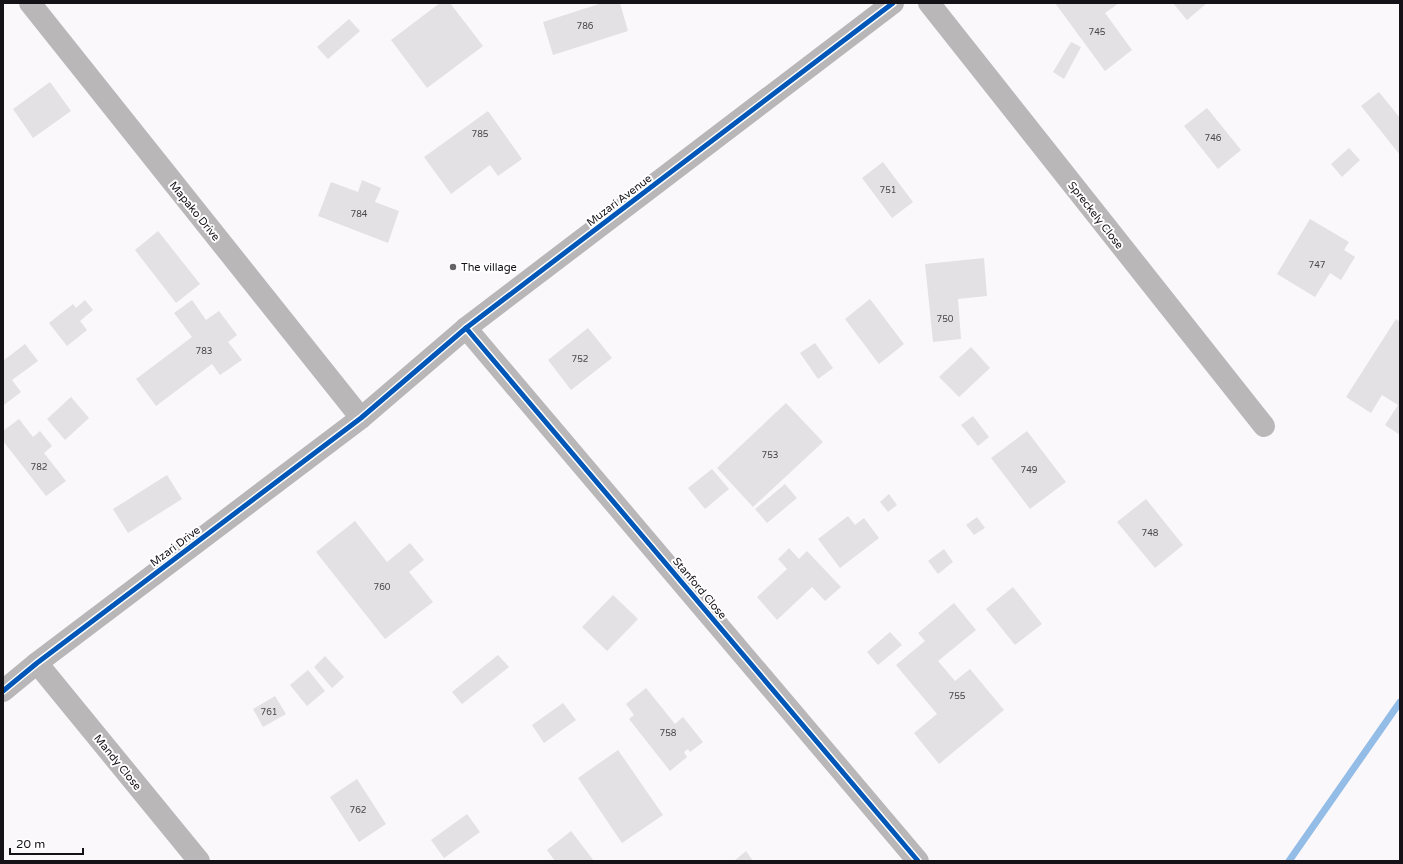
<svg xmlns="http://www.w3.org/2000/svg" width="1403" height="864" viewBox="0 0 1403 864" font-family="'Varela Round',sans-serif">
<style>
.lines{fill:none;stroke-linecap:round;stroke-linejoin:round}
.stream{stroke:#93bce7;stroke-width:7}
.building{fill:#e4e1e5}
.street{stroke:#bab7b8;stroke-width:22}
.secondary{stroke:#b9b6b7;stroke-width:22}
.cycleway-casing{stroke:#fff;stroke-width:8}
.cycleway{stroke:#0057b8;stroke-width:5}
.poi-dot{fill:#666267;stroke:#fff;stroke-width:1.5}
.labels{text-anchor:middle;stroke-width:4;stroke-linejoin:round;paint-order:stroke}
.number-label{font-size:9px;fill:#4a474c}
.street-label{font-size:11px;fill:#151217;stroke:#fff}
.poi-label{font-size:11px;fill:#151217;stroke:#fff;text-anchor:start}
</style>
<rect width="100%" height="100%" fill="#fbf8fc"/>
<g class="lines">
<path class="stream" d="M1289,861L1400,702"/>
</g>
<g class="building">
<path d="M440,3H450L483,46L427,88L391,40Z"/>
<path d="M602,3H620L628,31L553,55L543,22Z"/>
<path d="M1055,3H1119L1105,13L1132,50L1105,71Z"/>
<path d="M1173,3H1207L1187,20Z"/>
<path d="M349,19L360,31L328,59L317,47Z"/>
<path d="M1071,42L1081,47L1064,79L1053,72Z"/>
<path d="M50,82L71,111L33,138L13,109Z"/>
<path d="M1379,92L1400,118V155L1361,106Z"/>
<path d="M1207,108L1241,150L1218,169L1184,126Z"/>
<path d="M488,111L522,159L498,176L490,165L451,194L424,157Z"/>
<path d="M1349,148L1360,160L1342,177L1331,164Z"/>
<path d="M883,162L913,202L892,218L862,178Z"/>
<path d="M362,180L381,188L375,202L399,211L388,243L318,216L331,182L358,192Z"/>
<path d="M1310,219L1349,242L1344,250L1355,257L1341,280L1330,273L1315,297L1277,274Z"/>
<path d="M158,231L200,284L176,303L135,250Z"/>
<path d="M984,258L987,296L958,299L961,339L933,342L925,264Z"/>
<path d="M870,299L904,344L879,364L845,319Z"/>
<path d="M85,300L93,310L80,321L87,330L67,346L49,323L73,304L76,308Z"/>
<path d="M192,300L206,320L219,311L237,335L228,342L242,360L220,375L212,364L156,406L136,379L192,337L174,313Z"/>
<path d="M1396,319L1400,322V435L1385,425L1398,405L1382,395L1371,413L1346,397Z"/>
<path d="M588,328L612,358L571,390L548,360Z"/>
<path d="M815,343L833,368L818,379L800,353Z"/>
<path d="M25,344L38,361L12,380L21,392L4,405L3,361Z"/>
<path d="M971,347L990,368L959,397L939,377Z"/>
<path d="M71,397L89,418L65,440L47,419Z"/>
<path d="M786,403L823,442L753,507L717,468Z"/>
<path d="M973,416L989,437L978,446L961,425Z"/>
<path d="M19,419L33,437L40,431L52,446L44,453L66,481L46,496L3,441V431Z"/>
<path d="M1027,431L1066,482L1030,509L991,458Z"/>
<path d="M712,469L729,489L705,509L688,488Z"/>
<path d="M167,475L182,499L128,533L113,509Z"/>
<path d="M785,484L797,498L767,523L755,509Z"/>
<path d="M889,494L897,505L888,512L880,502Z"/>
<path d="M1146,499L1183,545L1155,568L1117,522Z"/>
<path d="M848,516L855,525L864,518L879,538L840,568L818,539Z"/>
<path d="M977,517L985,528L974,535L966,525Z"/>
<path d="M355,521L387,562L410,543L424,560L409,572L433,602L385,639L316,552Z"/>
<path d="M789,548L799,559L807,551L841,587L825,601L812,587L777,620L757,597L787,569L778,559Z"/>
<path d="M944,549L953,562L938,574L928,561Z"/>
<path d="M1013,587L1042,624L1015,645L986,609Z"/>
<path d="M613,595L638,619L607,651L582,627Z"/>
<path d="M954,603L976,630L938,661L955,681L970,669L1004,710L939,764L914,733L937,714L896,665L925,641L918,633Z"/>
<path d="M890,632L902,645L878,665L867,652Z"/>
<path d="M498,655L509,667L462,704L452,692Z"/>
<path d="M325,656L344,677L332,688L314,667Z"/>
<path d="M308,670L325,691L307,706L290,685Z"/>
<path d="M646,688L675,724L683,717L703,742L690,752L688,749L684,752L687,757L670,771L629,719L634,715L626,704Z"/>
<path d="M275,696L286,714L263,727L253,709Z"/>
<path d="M563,703L576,720L544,743L532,725Z"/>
<path d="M618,750L663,815L622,843L578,778Z"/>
<path d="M357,779L386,824L359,842L330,797Z"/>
<path d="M467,814L480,832L444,858L431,840Z"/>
<path d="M571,831L594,861H555L547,850Z"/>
<path d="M746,851L753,861H734Z"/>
</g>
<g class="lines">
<g class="street">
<path d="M30,3L361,418"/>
<path d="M929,3L1264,426"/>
<path d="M466,328L918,861"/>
<path d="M37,663L199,861"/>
</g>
<path class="secondary" d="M3,691L37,663L361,418L466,328L893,3"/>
<defs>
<g id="cycleway">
<path d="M466,328L918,861"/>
<path d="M3,691L37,663L361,418L466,328L893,3"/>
</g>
</defs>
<use href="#cycleway" class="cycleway-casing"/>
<use href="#cycleway" class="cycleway"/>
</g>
<circle class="poi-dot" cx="453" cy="267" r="4"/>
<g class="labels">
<g class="number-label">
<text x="585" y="29">786</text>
<text x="1097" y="35">745</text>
<text x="480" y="137">785</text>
<text x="1213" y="141">746</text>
<text x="888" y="193">751</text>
<text x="359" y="217">784</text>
<text x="1317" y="268">747</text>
<text x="945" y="322">750</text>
<text x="204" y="354">783</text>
<text x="580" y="362">752</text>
<text x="770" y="458">753</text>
<text x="39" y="470">782</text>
<text x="1029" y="473">749</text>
<text x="1150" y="536">748</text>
<text x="382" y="590">760</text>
<text x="957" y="699">755</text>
<text x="269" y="715">761</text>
<text x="668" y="736">758</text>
<text x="358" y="813">762</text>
</g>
<g class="street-label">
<text transform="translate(619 200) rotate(-37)" y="4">Muzari Avenue</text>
<text transform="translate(195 211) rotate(51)" y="4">Mapako Drive</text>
<text transform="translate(1096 215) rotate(52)" y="4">Spreckely Close</text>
<text transform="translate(175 546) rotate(-37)" y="4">Mzari Drive</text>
<text transform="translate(700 588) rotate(50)" y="4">Stanford Close</text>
<text transform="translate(118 762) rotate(51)" y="4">Mandy Close</text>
</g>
<g class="poi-label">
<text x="461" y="271">The village</text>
</g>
</g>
<rect width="1403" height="864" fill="none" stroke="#151217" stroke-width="8"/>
<path d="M10 848v6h73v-6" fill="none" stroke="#151217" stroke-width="2"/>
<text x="16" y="848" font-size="12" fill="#151217" stroke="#ffffff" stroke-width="3" paint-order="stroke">20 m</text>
</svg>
